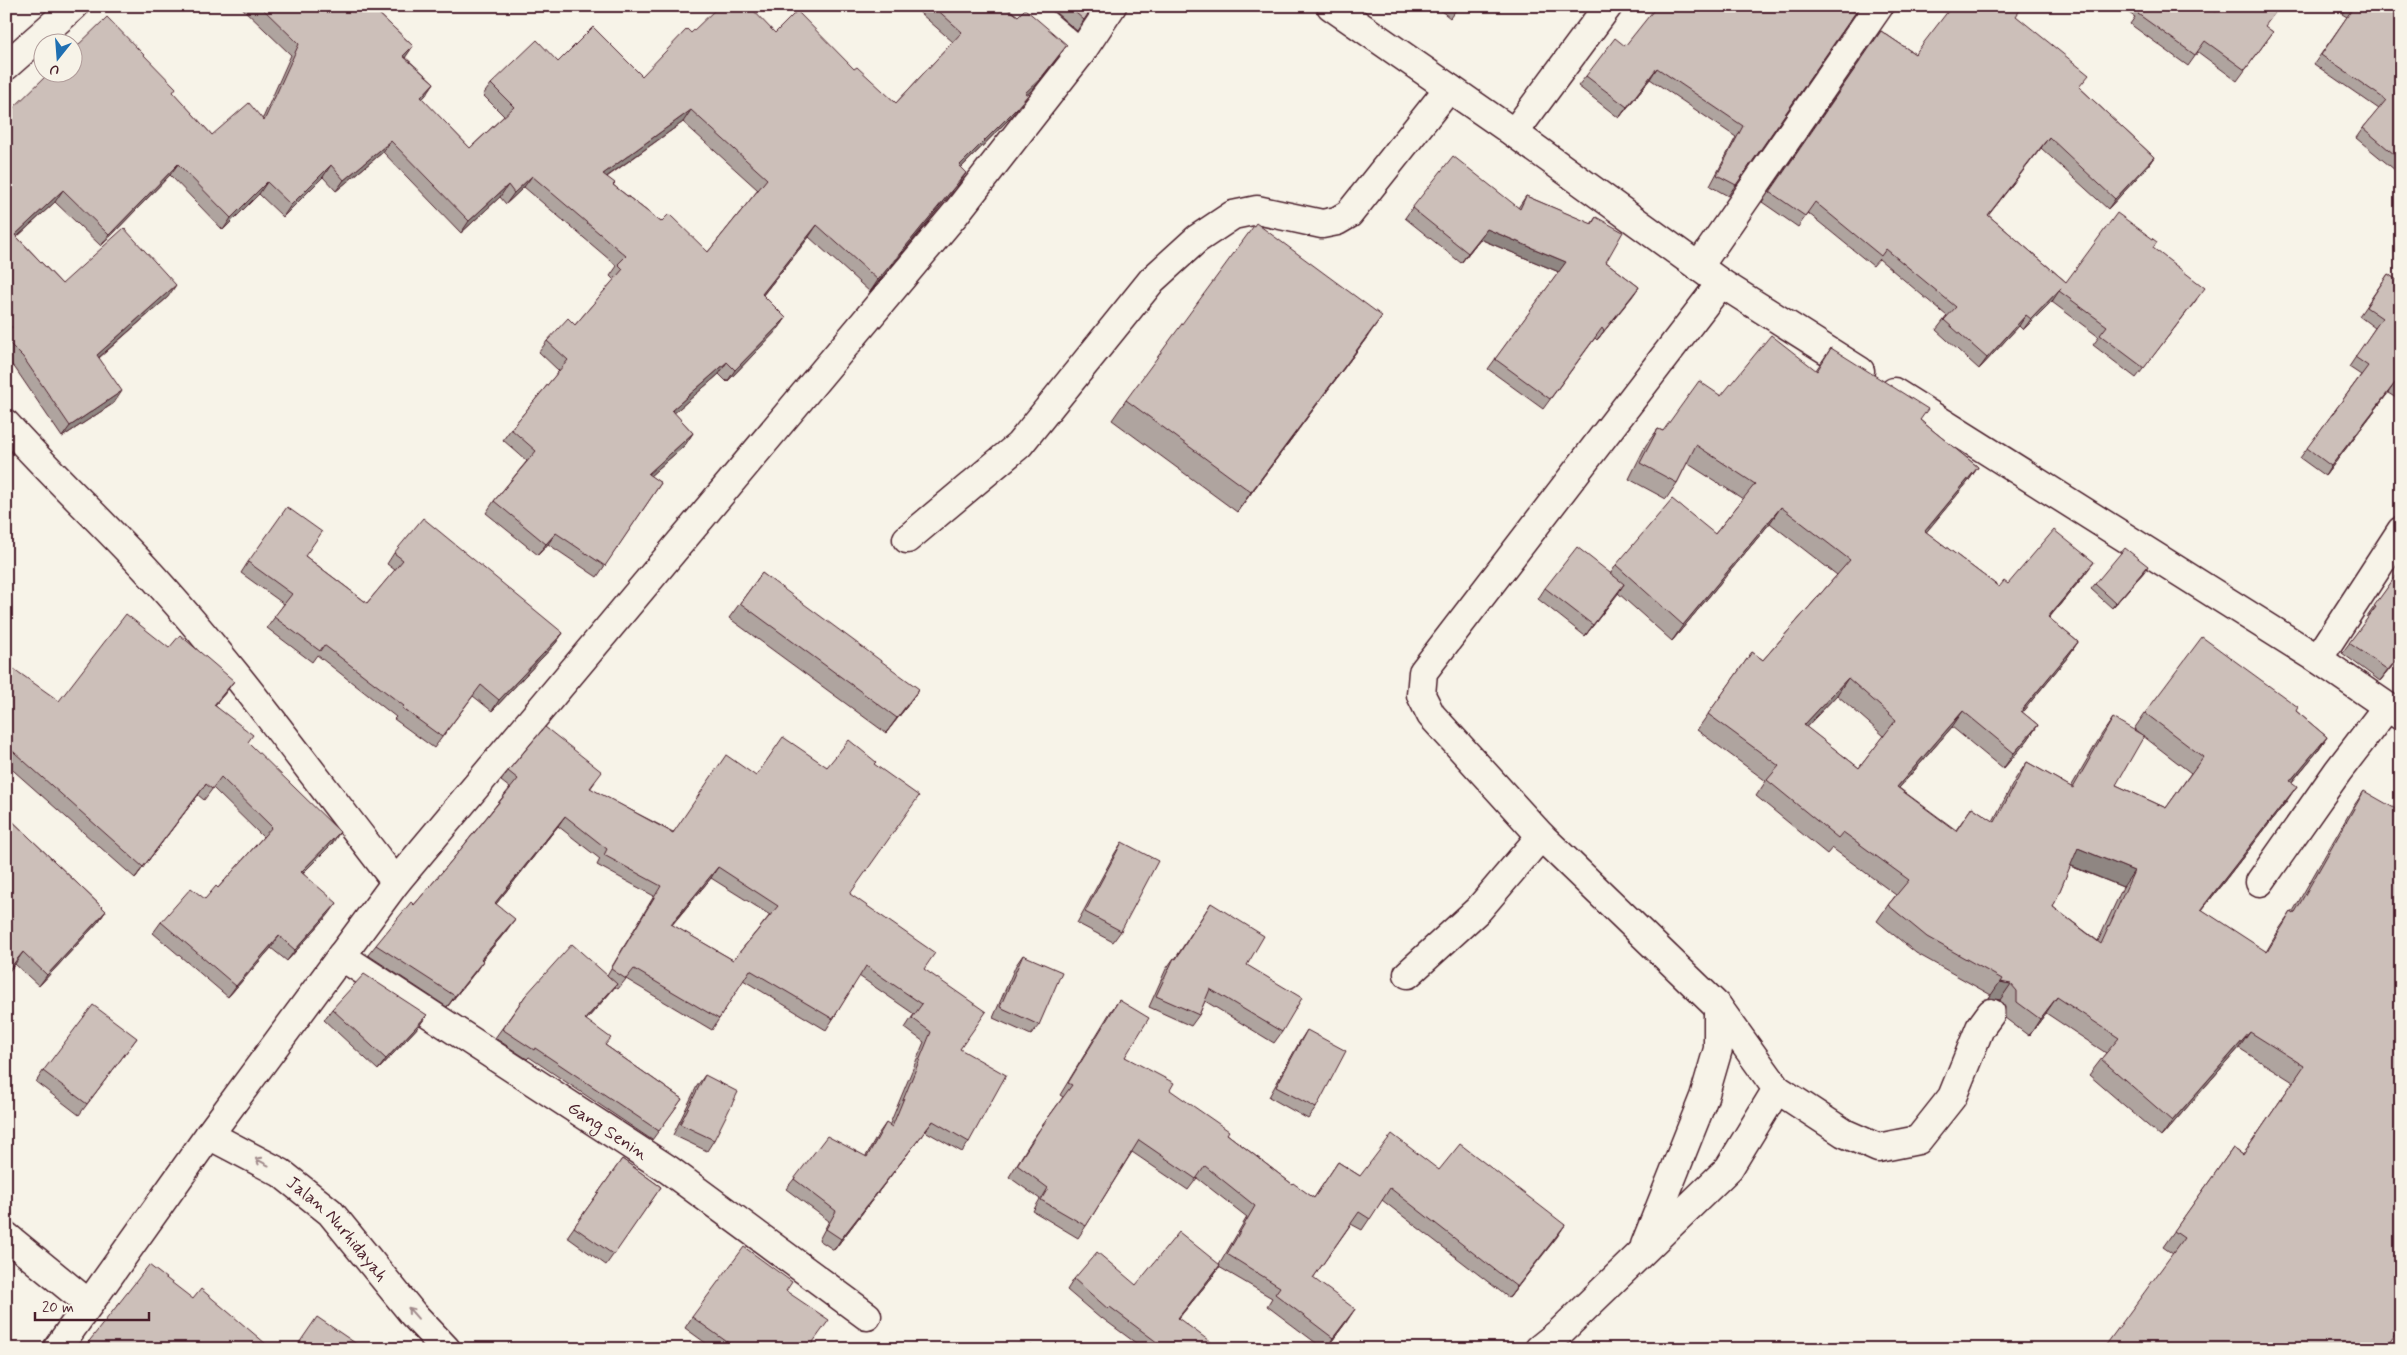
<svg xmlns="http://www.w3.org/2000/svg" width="2407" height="1355" viewBox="0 0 2407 1355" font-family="Mynerve,sans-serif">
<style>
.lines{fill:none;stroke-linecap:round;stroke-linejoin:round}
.minor-casing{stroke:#4a1f2b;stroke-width:31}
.minor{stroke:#f7f3e8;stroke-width:28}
.wall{fill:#afa49f;stroke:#4a1f2b;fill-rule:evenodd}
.shaded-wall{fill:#8f8682;stroke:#4a1f2b}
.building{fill:#ccbfb9;stroke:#4a1f2b;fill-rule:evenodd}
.oneway{stroke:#a0898a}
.labels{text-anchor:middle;stroke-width:4;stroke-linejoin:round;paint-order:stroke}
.street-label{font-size:18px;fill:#4a1f2b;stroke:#f7f3e8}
</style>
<rect width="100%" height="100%" fill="#f7f3e8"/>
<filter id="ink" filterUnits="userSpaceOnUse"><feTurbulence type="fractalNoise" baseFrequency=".02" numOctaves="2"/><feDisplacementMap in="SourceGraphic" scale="10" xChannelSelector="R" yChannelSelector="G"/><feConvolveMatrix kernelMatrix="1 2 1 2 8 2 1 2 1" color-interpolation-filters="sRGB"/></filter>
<g filter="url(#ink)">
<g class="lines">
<defs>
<g id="minor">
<path d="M1024,6L1080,54"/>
<path d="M1331,6L1514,133L1721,283L1860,371"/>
<path d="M6,66L74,6"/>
<path d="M1514,133L1608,6"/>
<path d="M1699,266L1879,6"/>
<path d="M1894,392L2318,659L2401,716"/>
<path d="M6,424C50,473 98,518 143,566C234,664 313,776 396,882"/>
<path d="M907,539L1019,445L1152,280L1197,239L1233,215L1257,210L1322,224L1337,221L1349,214L1449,88"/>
<path d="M2318,659L2401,531"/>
<path d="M2260,882L2338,771L2387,707"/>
<path id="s1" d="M341,956L669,1170L867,1316"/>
<path d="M1408,974L1479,909L1541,836"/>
<path d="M1777,1089L1844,1133L1878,1148L1918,1140L1952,1097L1980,1028L1991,1013"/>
<path id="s2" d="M209,1135L281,1173L330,1212L413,1314L446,1349"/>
<path d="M6,1236L89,1304"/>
<path d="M1645,1245L1704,1097L1718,1049V1007"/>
<path d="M57,1349L209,1135L396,882L956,213L1080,54L1112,6"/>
<path d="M1539,1349L1559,1333L1729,1168L1777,1089L1718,1007L1541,836L1431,715L1421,695L1423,672L1721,283"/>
</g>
</defs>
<use href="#minor" class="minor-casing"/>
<use href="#minor" class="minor"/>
</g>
<g class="wall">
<path d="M240,6H377L374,9L413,46L405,57L434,83L422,99L470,148L504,116L483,95L491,84L558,62L642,76L691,33H775L854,69L896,103L953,42L912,6H1004L1018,16L1067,45L1033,89L1027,94L1009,119L961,168L966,173L958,185L870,292L809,237L763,295L786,318L778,329L727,382L719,374L674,413L693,433L685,445L650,476L661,483L597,577L548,544L538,555L486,513L494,501L527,461L503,440L511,429L559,371L539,352L547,341L575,325L614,280L610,276L617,266L524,187L506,204L500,197L461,233L383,152L336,191L323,177L283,217L259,194L223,230L170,175L101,246L55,202L17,237L62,284L168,297L99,358L114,403L62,437L15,368L6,360V115L173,93L212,135L263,118L291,55ZM683,122L758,190L708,252L661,222L613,185L607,177Z"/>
<path d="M1048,6H1093L1077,31Z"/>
<path d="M1435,6H1459L1450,18Z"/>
<path d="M1860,6L1728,196L1710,186L1736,137L1650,79L1619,118L1578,86L1586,76L1625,46Z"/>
<path d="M2118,6H2208L2216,12L2265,27L2273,32L2237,81L2198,52L2188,66L2130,24L2135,17Z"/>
<path d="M2347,6H2401V175L2356,138L2363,128L2379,109L2314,64L2347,17L2342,14Z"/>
<path d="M2016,16L2079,87L2154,157L2147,167L2108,209L2041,148L1988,215L2066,282L2153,248L2197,299L2136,378L2093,345L2099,337L2052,302L2053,300L2023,330L2019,326L1979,369L1936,330L1947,316L1879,259L1873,266L1808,213L1798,227L1762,202L1881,31L1915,54Z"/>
<path d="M1526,196L1591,224L1596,217L1606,262L1639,287L1597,340L1595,338L1543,409L1488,369L1559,272L1480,239L1461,263L1405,218L1412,208H1518Z"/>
<path d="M2388,274L2401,283V401L2388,393L2325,476L2300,458L2361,375L2349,367L2375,328L2359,316Z"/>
<path d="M1368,336L1237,512L1112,420L1126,400Z"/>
<path d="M1831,348L1978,467L1967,483L1926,532L1999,587L2008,584L2082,578L2049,618L2078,642L2067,658L2022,712L2038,725L2027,741L2003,769L1952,727L1899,788L1956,830L1972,807L1993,821L2016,778L2027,762L2071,787L2102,734L2113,718L2116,785L2166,808L2191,773L2134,729L2145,713L2296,711L2327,737L2316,753L2292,782L2286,802L2202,910L2266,952L2280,928L2291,912L2292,913L2353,807L2364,791L2401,1326L2173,1254L2163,1247L2233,1148L2243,1155L2293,1082L2239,1048L2161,1137L2089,1075L2106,1053L2046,1013L2029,1036L2005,1018V1007L2000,1000L1989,998L1991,995L1916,953L1877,921L1888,905L1896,895L1832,848L1827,854L1756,796L1766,781L1697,730L1752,652L1763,660L1837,575L1770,523L1672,641L1618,593L1585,636L1538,599L1545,588L1611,573L1616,565L1715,534L1743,499L1687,463L1677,483L1666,499L1629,479L1646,445L1658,429L1663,431L1721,396L1816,370ZM1837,695L1884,736L1859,768L1806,727ZM2070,866L2123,887L2098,941L2053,907Z"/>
<path d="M394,553L563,633L555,644L492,711L473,696L434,748L394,719L396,717L317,655L312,662L267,628L284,604L241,573L248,562L305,556L367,603L395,570L387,564Z"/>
<path d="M2144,572L2112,608L2091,589L2095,584Z"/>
<path d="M762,573L908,705L886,733L729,618Z"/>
<path d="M2398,573L2401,655L2380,681L2342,653L2368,618L2367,617Z"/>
<path d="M6,674L59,701L226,692L215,705L248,742L332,844L303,873L329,914L287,961L271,948L228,997L153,933L161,922L205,899L218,888L263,837L213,788L204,800L198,795L135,878L6,764Z"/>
<path d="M875,765L850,894L924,969L960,1049L969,1142L962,1152L925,1131L834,1250L819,1240L829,1221L786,1189L794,1179L866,1156L879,1133L886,1123L889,1126L924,1042L905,1028L914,1014L859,976L833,1019L826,1030L743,980L712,1030L626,979L618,989L615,987L610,993L586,1020L605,1045L682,1099L652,1140L529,1057L527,1059L495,1038L526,995L607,975L654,896L597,865L600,859L558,826L496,904L507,930L482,960L476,971L447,1007L368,955L376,945L414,905L448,865L510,788L501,781L508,771L595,782L590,789L673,832L756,776L827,767ZM711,878L770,915L733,960L672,925Z"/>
<path d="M6,815L106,911L98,922L39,986L15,964L6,975Z"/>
<path d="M1122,842L1121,931L1113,942L1077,923L1115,853Z"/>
<path d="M1211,903L1247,965L1282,1032L1274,1043L1205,1001L1199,1015L1191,1026L1149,1007L1166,969L1174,958L1175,959Z"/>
<path d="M1023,955L1039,1025L1031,1035L993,1018L1016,965Z"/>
<path d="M1119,1000L1125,1057L1227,1134L1292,1184L1314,1198L1338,1162L1360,1176L1439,1170L1565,1225L1509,1298L1382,1200L1362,1230L1351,1224L1313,1278L1347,1321L1326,1349H1324L1267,1306L1272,1298L1219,1267L1213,1276L1178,1319L1208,1349H1144L1102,1318L1101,1319L1067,1290L1074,1279L1136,1285L1219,1265L1247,1217L1197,1178L1188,1190L1132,1152L1086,1226L1078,1238L1033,1211L1040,1199L1009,1177L1032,1140L1063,1097L1060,1095L1111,1011Z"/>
<path d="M332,1009L427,1015L419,1026L378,1070L324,1020Z"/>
<path d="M1307,1030L1316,1108L1308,1119L1269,1097L1300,1041Z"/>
<path d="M137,1038L79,1115L36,1082L43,1071Z"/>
<path d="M705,1075L714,1140L707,1151L673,1135L697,1086Z"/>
<path d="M622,1159L661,1187L606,1265L567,1237Z"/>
<path d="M787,1291L808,1349H714L685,1328L692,1317Z"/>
</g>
<g class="shaded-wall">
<path d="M1067,45L1033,89L1017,104L1025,93Z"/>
<path d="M413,46L405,58L403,56Z"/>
<path d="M1657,68L1650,79L1619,118L1627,107Z"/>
<path d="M434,83L426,95L413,109L421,97Z"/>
<path d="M1028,95L1009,119L951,178L959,166Z"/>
<path d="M691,110L683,122L595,185L603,174Z"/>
<path d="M2049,137L2041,148L1980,226L1988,215Z"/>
<path d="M391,141L383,152L336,191L344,180Z"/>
<path d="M2154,157L2147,167L2108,209L2115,199Z"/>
<path d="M178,164L170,175L101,246L109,235Z"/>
<path d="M331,165L323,177L283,217L291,205Z"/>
<path d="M966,173L958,185L870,292L878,280Z"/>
<path d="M532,176L524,187L506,204L514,193Z"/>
<path d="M267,182L259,194L223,230L231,218Z"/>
<path d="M508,185L500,197L461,233L469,221Z"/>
<path d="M63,190L55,202L7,246L15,235Z"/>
<path d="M817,225L809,237L754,306L762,294Z"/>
<path d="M1487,229L1566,262L1559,272L1480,239L1461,263L1468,253Z"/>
<path d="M176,285L168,297L89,366L97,355Z"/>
<path d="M1639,287L1632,297L1597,340L1604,331Z"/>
<path d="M2061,288L2053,300L2023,330L2031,319Z"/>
<path d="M2026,315L2019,326L1979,369L1987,358Z"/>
<path d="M1382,316L1368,336L1237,512L1251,492Z"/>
<path d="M786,318L778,329L727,382L735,370Z"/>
<path d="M727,362L719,374L664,422L672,410Z"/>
<path d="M2395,383L2388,393L2325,476L2331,466Z"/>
<path d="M122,391L114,403L62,437L70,426Z"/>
<path d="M693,433L685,445L640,485L648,474Z"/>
<path d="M1978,467L1967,483L1914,547L1925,531Z"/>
<path d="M1781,507L1770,523L1672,641L1683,625Z"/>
<path d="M556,533L548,544L538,555L546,544Z"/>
<path d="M2094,562L2082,578L2036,633L2048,617Z"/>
<path d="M2148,566L2144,572L2112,608L2116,603Z"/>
<path d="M1624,584L1617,595L1585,636L1593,625Z"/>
<path d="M563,633L555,644L492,711L499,700Z"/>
<path d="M2078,642L2067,658L2010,727L2021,711Z"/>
<path d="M2401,654V655L2380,681L2388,670Z"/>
<path d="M1848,678L1837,695L1793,741L1804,725Z"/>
<path d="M234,681L226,692L206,716L214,705Z"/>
<path d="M919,689L908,705L886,733L897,718Z"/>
<path d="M1963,711L1952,727L1886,803L1897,787Z"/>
<path d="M2038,725L2027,741L2003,769L2014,753Z"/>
<path d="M2327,737L2316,753L2279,797L2290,781Z"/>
<path d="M206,784L198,795L135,878L143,867Z"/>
<path d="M2297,786L2286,802L2190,925L2201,909Z"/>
<path d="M565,816L558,826L488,914L495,903Z"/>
<path d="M340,832L332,844L293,883L301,872Z"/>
<path d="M2078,848L2134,871L2123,887L2067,864Z"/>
<path d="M718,867L711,878L664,934L671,924Z"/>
<path d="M337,903L329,914L287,961L295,950Z"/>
<path d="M106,911L98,922L39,986L47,975Z"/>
<path d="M515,919L507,930L474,969L481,959Z"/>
<path d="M279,936L271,948L228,997L236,986Z"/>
<path d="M23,952L15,964L6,975V973Z"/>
<path d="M483,961L476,971L447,1007L455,996Z"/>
<path d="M2000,982L2011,984L2000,1000L1989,998Z"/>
<path d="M617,984L610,993L579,1028L585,1019Z"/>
<path d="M2057,997L2046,1013L2029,1036L2040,1019Z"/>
<path d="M427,1015L419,1026L378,1070L386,1059Z"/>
<path d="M2250,1032L2239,1048L2161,1137L2172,1121Z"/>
<path d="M933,1121L925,1131L834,1250L841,1239Z"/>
<path d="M1565,1225L1557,1237L1509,1298L1517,1287Z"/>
<path d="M1220,1265L1213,1276L1170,1329L1178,1318Z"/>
<path d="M1355,1309L1347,1321L1326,1349L1333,1338Z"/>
</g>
<g class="building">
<path d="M260,6H374L373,8L413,46L403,56L434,83L421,97L470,148L514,107L491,84L537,40L558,62L593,27L642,76L687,29L691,33L719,6H749L775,33L797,11L854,69L857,67L896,103L962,32L933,6H1004L1018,16L1025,9L1067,45L1041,78L1025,93L1028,95L1017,108L959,166L966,173L878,280L817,225L762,294L786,318L735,370L727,362L672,410L693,433L648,474L661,483L605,566L556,533L546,544L494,501L536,451L511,429L568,360L547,341L568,318L575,325L623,269L618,264L626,256L532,176L514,193L508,185L469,221L391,141L344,180L331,165L291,205L267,182L231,218L178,164L109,235L63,190L15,235L62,284L124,228L176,285L97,355L122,391L70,426L23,357L6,340V334L12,327L6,321V115L50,72H72V51L107,17L176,88L173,92L212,135L249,103L264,121L299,44ZM691,110L767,179L708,252L669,214L661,222L613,185L615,183L603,174Z"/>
<path d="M1068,6H1093L1084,20Z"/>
<path d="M1657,6H1860L1736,185L1717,175L1743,126L1657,68L1627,107L1586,76L1615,38L1625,46Z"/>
<path d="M1952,6H2023L2016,16L2089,75L2079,87L2154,157L2115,199L2049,137L1988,215L2066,282L2117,213L2157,242L2153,248L2205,288L2144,368L2100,335L2107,326L2059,291L2061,288L2031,319L2026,315L1987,358L1944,320L1956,307L1886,249L1881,256L1815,202L1805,216L1770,192L1881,31L1915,54Z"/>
<path d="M2142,6H2208L2216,12L2219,6H2280L2265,26L2273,32L2245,70L2205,41L2195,55L2138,14L2142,7Z"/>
<path d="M2351,6H2401V160L2363,128L2386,100L2321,55L2353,8Z"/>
<path d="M1453,156L1520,209L1526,196L1592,224L1596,217L1623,232L1606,262L1639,287L1604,331L1602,328L1550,399L1495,359L1566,262L1487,229L1468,253L1412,208Z"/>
<path d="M1256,223L1382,316L1251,492L1126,400Z"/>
<path d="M2388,274L2401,283V387L2395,383L2331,466L2307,448L2368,366L2355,357L2382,318L2366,307Z"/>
<path d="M1771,335L1817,371L1831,348L1928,409L1920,420L1978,467L1925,531L1999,587L2004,581L2008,584L2054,530L2094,562L2048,617L2078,642L2021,711L2038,725L2014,753L1963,711L1897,787L1956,831L1972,807L1995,822L2027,762L2073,788L2113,718L2144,736L2116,785L2166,808L2203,757L2145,713L2202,637L2298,707L2296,711L2327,737L2290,781L2297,786L2201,909L2267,952L2291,912L2294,914L2364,791L2401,812V1326L2385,1349H2103L2184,1238L2174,1231L2233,1148L2243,1155L2304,1066L2250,1032L2172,1121L2101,1059L2119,1038L2057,997L2040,1019L2017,1002V991L2011,984L2000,982L2002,979L1927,937L1888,905L1909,880L1843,832L1838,838L1767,780L1779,766L1708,714L1752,652L1763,660L1850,560L1781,507L1683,625L1616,565L1672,499L1715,534L1755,484L1696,445L1677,483L1640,463L1658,429L1663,431L1699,381L1721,396ZM1848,678L1896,720L1859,768L1804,725ZM2078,848L2134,871L2101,944L2053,907Z"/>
<path d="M287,507L322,532L305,556L367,603L403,560L394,553L423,518L563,633L499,700L481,685L442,737L402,708L404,706L324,645L320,651L274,617L292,594L248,562Z"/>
<path d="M1577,547L1624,584L1593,625L1545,588Z"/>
<path d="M2125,548L2148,566L2116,603L2095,584Z"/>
<path d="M762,573L919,689L897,718L740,603Z"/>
<path d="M2398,573L2401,575V654L2388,670L2349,643L2376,607L2374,606Z"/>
<path d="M126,614L169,648L180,635L234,681L214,705L253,735L248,742L340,832L301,872L337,903L295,950L279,936L236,986L161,922L191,888L205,899L216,886L218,888L272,827L221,777L212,789L206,784L143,867L6,745V674L11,667L59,701Z"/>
<path d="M545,727L602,772L590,788L673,833L726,755L756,776L783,737L827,767L849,740L876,762L874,764L919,796L850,894L935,953L924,969L986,1012L960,1049L1006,1075L969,1142L933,1121L841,1239L826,1229L836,1211L794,1179L827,1136L867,1157L886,1123L892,1127L931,1032L912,1018L922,1004L866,966L833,1019L750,970L719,1019L634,969L626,979L611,969L661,886L604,855L607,849L565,816L495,903L515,919L481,959L483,961L455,996L376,945L411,902L414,905L448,865L518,779L508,771ZM718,867L778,906L733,960L671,924Z"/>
<path d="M6,815L106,911L47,975L23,952L6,973V870H7L6,869Z"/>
<path d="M1122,842L1158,861L1121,931L1085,912Z"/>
<path d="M1211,903L1264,936L1247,965L1302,998L1282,1032L1210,989L1199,1015L1156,996L1174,958L1176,959Z"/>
<path d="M572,944L617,984L585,1019L611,1038L605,1045L682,1099L659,1131L535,1048L534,1050L502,1029L526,995Z"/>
<path d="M1023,955L1062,972L1039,1025L1000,1007Z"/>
<path d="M364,974L427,1015L386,1059L332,1009Z"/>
<path d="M1119,1000L1149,1018L1125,1057L1174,1083L1170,1090L1229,1131L1227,1134L1292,1184L1293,1183L1314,1198L1338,1162L1360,1176L1392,1134L1439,1170L1460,1144L1565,1225L1517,1287L1390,1188L1370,1219L1359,1212L1313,1278L1355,1309L1333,1338L1275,1294L1280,1287L1227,1254L1255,1206L1205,1166L1196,1179L1139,1140L1086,1226L1041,1200L1048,1188L1017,1165L1040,1129L1072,1085L1068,1083Z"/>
<path d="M93,1005L137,1038L87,1104L43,1071Z"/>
<path d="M1307,1030L1346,1051L1316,1108L1276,1087Z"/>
<path d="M705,1075L738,1092L714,1140L680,1124Z"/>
<path d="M622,1159L661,1187L614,1255L574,1227Z"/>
<path d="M1179,1232L1220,1265L1178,1318L1212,1343L1208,1349H1166L1110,1307L1108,1309L1074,1279L1097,1252L1136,1285Z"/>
<path d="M744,1247L792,1282L786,1291L829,1320L808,1349H754L747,1344L744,1349H737L692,1317Z"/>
<path d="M149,1265L193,1299L201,1289L272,1349H83Z"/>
<path d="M317,1317L364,1349H295Z"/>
<path d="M1031,1345L1035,1349H1028Z"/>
</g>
<defs><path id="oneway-shaft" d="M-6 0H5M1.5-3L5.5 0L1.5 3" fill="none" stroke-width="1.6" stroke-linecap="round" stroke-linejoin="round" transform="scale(1.25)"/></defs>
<g class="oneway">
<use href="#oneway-shaft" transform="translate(262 1162) rotate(-152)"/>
<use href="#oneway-shaft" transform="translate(413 1313) rotate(-131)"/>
</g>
</g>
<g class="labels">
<g class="street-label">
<text dy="6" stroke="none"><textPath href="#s1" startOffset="319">Gang Senin</textPath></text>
<text dy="6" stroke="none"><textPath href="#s2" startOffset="161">Jalan Nurhidayah</textPath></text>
</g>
</g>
<rect width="2407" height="1355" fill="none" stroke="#f7f3e8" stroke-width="25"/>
<rect x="12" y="12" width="2382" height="1330" fill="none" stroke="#4a1f2b" stroke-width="2" filter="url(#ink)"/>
<g transform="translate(58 58) rotate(197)"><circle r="24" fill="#f7f3e8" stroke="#b29e9c"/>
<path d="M0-4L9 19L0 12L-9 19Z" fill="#1f6fb2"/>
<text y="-8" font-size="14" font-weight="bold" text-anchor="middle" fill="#4a1f2b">U</text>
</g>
<path d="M35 1312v8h114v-8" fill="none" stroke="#4a1f2b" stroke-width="2.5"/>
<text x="42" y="1312" font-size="15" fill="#4a1f2b" stroke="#f7f3e8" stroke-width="4" paint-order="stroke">20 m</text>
</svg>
